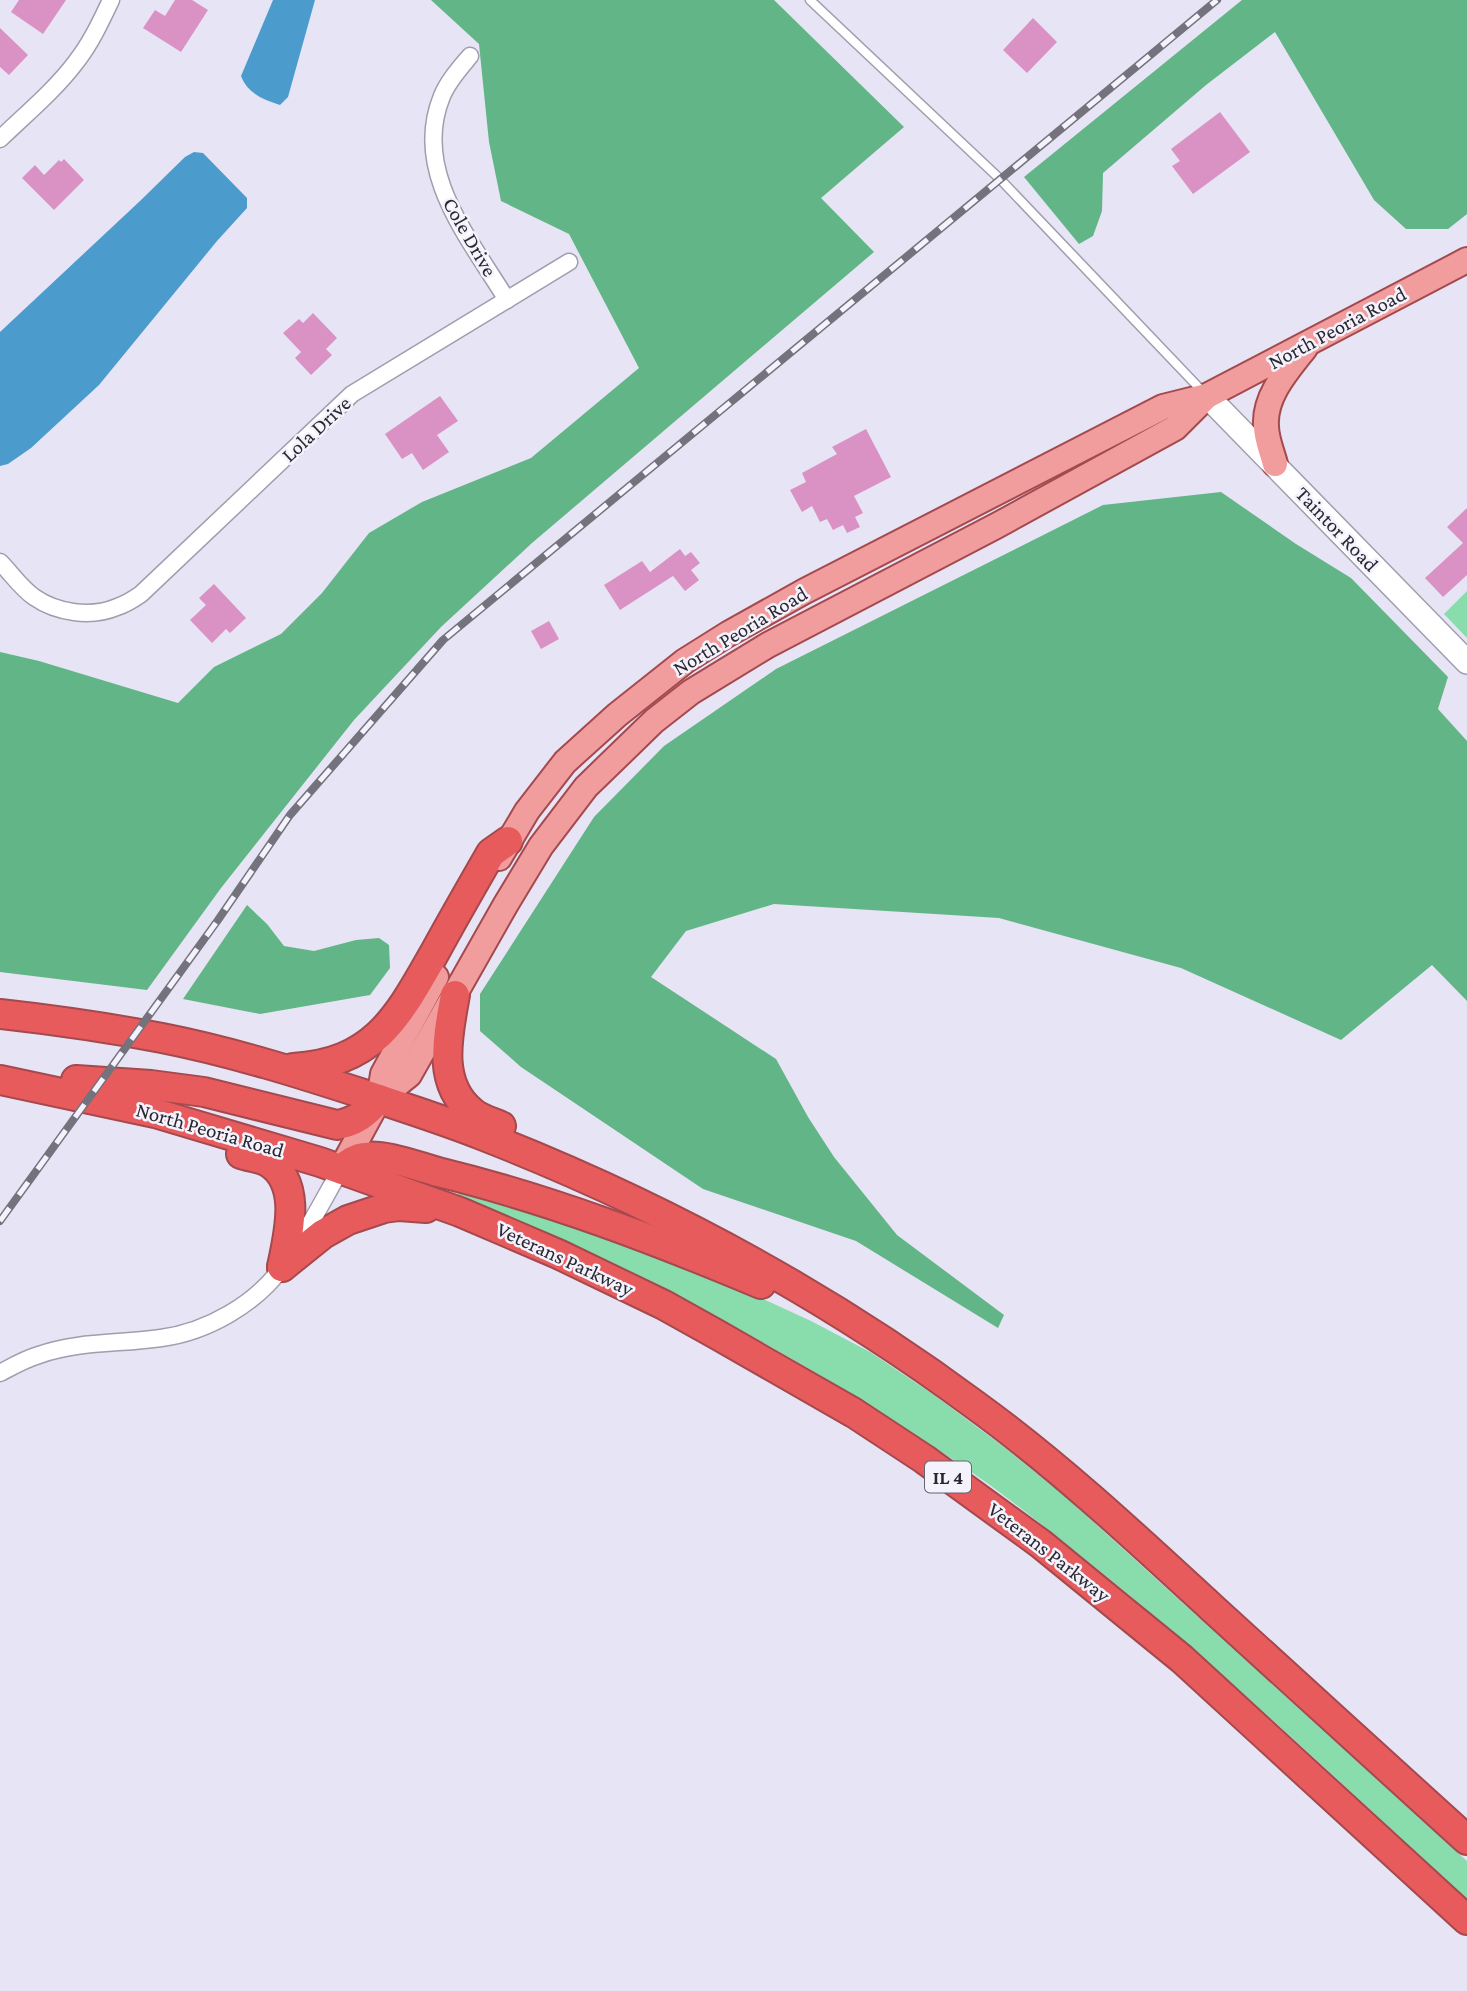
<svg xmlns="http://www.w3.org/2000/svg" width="1467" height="1991" viewBox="0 0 1467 1991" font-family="'Crimson Pro',serif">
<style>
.green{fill:#89dcab}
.forest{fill:#61b586}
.water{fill:#4b9ccd}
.building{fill:#da92c4}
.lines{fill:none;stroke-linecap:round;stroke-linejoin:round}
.lane-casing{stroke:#a09dad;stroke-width:11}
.street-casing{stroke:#a09dad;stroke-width:19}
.secondary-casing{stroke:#a09dad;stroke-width:26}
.primary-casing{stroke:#a4494d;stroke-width:28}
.highway-casing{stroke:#a4494d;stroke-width:32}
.lane{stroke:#fff;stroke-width:8}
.street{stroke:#fff;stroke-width:16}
.secondary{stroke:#fff;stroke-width:23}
.primary{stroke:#f19d9e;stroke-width:24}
.highway{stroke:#e75b5d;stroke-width:28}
.rail-casing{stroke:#74727c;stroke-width:8}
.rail{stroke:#f4f2fd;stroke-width:5;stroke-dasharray:16;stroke-linecap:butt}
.labels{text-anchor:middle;stroke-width:5;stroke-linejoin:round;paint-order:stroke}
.shield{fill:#f4f2fd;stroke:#66656c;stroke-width:2}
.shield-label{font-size:19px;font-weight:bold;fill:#29282e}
.street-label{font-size:21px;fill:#29282e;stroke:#f4f2fd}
</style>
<rect width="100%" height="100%" fill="#e7e4f5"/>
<g class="green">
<path d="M1467,591V638L1444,614Z"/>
<path d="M461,1188L607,1234L752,1294L811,1321L870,1352L934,1395L1004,1447L1067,1498L1467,1861V1899C1340,1783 1216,1663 1081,1556C1047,1529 1013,1501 977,1476C813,1362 642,1272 458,1195Z"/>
</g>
<g class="forest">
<path d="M431,0H774L904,127L821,198L874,252L532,543L441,627L354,720L221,888L147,990L0,972V652L39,661L178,703L214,667L281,634L322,593L369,533L422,502L531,458L639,368L569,234L501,201L489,142L479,44Z"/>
<path d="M1242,0H1467V214L1448,229H1406L1374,200L1275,32L1206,85L1103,173L1102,211L1093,236L1079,244L1024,177Z"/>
<path d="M1221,492L1296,544L1351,578L1448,677L1438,709L1467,741V1001L1432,965L1341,1040L1181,968L999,918L774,904L686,931L651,977L776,1059L808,1117L834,1157L897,1235L1004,1315L998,1328L856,1241L703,1189L521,1067L480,1031V994L594,817L664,746L776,669L1103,505Z"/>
<path d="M247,905L267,924L284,946L314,951L356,940L379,938L389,945L390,968L370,995L260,1014L183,999Z"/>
</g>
<g class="water">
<path d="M273,0H315L288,97L280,105C263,99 248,94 241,76Z"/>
<path d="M194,152L203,153L247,198V208L217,241L99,385L31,448L8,464L0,466V332L140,201L185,157Z"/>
</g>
<g class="building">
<path d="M19,0H66L43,34L11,12Z"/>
<path d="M175,0H192L208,10L181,52L143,28L155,10L165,16Z"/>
<path d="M1033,18L1057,42L1027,73L1003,50Z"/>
<path d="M0,28L28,55L9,75L0,67Z"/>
<path d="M1220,112L1250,152L1193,194L1172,166L1180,161L1171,149Z"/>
<path d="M64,159L84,180L54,210L22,178L35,165L44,175L59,160L61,162Z"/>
<path d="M313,313L337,338L326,349L332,355L311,375L295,358L301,352L283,333L299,319L303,323Z"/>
<path d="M440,396L458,421L437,435L449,452L423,470L412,453L402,459L385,434Z"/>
<path d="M866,429L891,477L854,496L863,513L855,517L860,527L847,533L843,525L833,530L827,519L820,522L812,506L802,512L790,490L806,482L802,473L837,454L832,447Z"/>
<path d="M1467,508V575L1443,597L1425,578L1463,543L1447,527Z"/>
<path d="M680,549L685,556L691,552L700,563L691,570L699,580L685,591L673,576L620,610L604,585L642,561L650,572Z"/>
<path d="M214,584L246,618L230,633L226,629L212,643L190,620L206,605L199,598Z"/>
<path d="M549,621L559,639L541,649L531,631Z"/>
</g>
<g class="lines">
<defs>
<path id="lane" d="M810,0L1000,179L1204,393"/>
<g id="street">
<path d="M470,56C460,68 448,81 442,96C411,171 470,239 507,300"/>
<path d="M0,139C26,114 55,90 76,62C91,43 101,21 111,0"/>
<path d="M0,562C11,573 21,588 34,597C57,613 91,618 117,607C126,604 134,599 141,594L352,394L569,262"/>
<path d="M0,1373C13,1366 25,1359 39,1355C77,1341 121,1344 161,1338C207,1332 256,1304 283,1266C305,1236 322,1202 341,1169"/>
</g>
<path id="secondary" d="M1207,396L1467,662"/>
<g id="primary">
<path d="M1275,464C1272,452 1266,439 1266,426C1264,396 1287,371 1305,348"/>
<path d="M499,858L527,811L565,762L617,715L685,661L728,634L805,591L1163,407L1207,396L1467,260"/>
<path d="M379,1099L409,1075L506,904L541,846L586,787L654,721L691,692L768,645L996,526L1175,428L1206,397"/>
<path d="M341,1169L379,1099L383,1074L436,977"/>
</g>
<g id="highway">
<path d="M455,995C448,1034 436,1083 472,1112C480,1119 492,1122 501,1126"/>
<path d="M0,1014C54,1020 109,1028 162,1038C233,1052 302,1074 370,1096C408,1109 447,1121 484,1136C658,1204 825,1294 975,1405C1059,1466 1135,1537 1211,1607C1296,1685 1382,1762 1467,1840"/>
<path d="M293,1068C375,1063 398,1017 435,952C453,919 472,886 491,853L508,841"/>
<path d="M0,1080L155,1113L320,1162L460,1212L558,1254L664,1305L716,1334L854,1413L924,1459L1041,1544L1182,1659L1467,1920"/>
<path d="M76,1080L151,1085L204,1092L337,1125C356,1122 366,1113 379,1099"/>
<path d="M241,1154C250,1157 261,1158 268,1162C303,1183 288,1236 282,1267"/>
<path d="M341,1169C348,1164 355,1158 364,1157C386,1154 416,1166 438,1172C549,1199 656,1240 761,1284"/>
<path d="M282,1267L323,1234L348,1220L384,1208L399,1206L426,1208"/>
</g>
</defs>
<use href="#lane" class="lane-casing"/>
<use href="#street" class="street-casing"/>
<use href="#secondary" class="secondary-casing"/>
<use href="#primary" class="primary-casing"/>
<use href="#highway" class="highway-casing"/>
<use href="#lane" class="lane"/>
<use href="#street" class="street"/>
<use href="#secondary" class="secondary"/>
<use href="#primary" class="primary"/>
<use href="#highway" class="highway"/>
<defs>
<path id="rail" d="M0,1221L218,920L290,815L443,640L1217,0"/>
</defs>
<use href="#rail" class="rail-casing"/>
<use href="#rail" class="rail"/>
</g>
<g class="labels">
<rect class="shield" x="925" y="1461.5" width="46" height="31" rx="5"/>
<g class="shield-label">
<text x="948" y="1484">IL 4</text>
</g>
<g class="street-label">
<text transform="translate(470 237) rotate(60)" y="7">Cole Drive</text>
<text transform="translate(1337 328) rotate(-28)" y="7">North Peoria Road</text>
<text transform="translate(316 429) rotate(-43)" y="7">Lola Drive</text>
<text transform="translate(1337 529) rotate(46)" y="7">Taintor Road</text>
<text transform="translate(740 631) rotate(-31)" y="7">North Peoria Road</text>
<text transform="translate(210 1130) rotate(16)" y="7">North Peoria Road</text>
<text transform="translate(565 1259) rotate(25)" y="7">Veterans Parkway</text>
<text transform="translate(1049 1552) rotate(38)" y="7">Veterans Parkway</text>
</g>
</g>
</svg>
